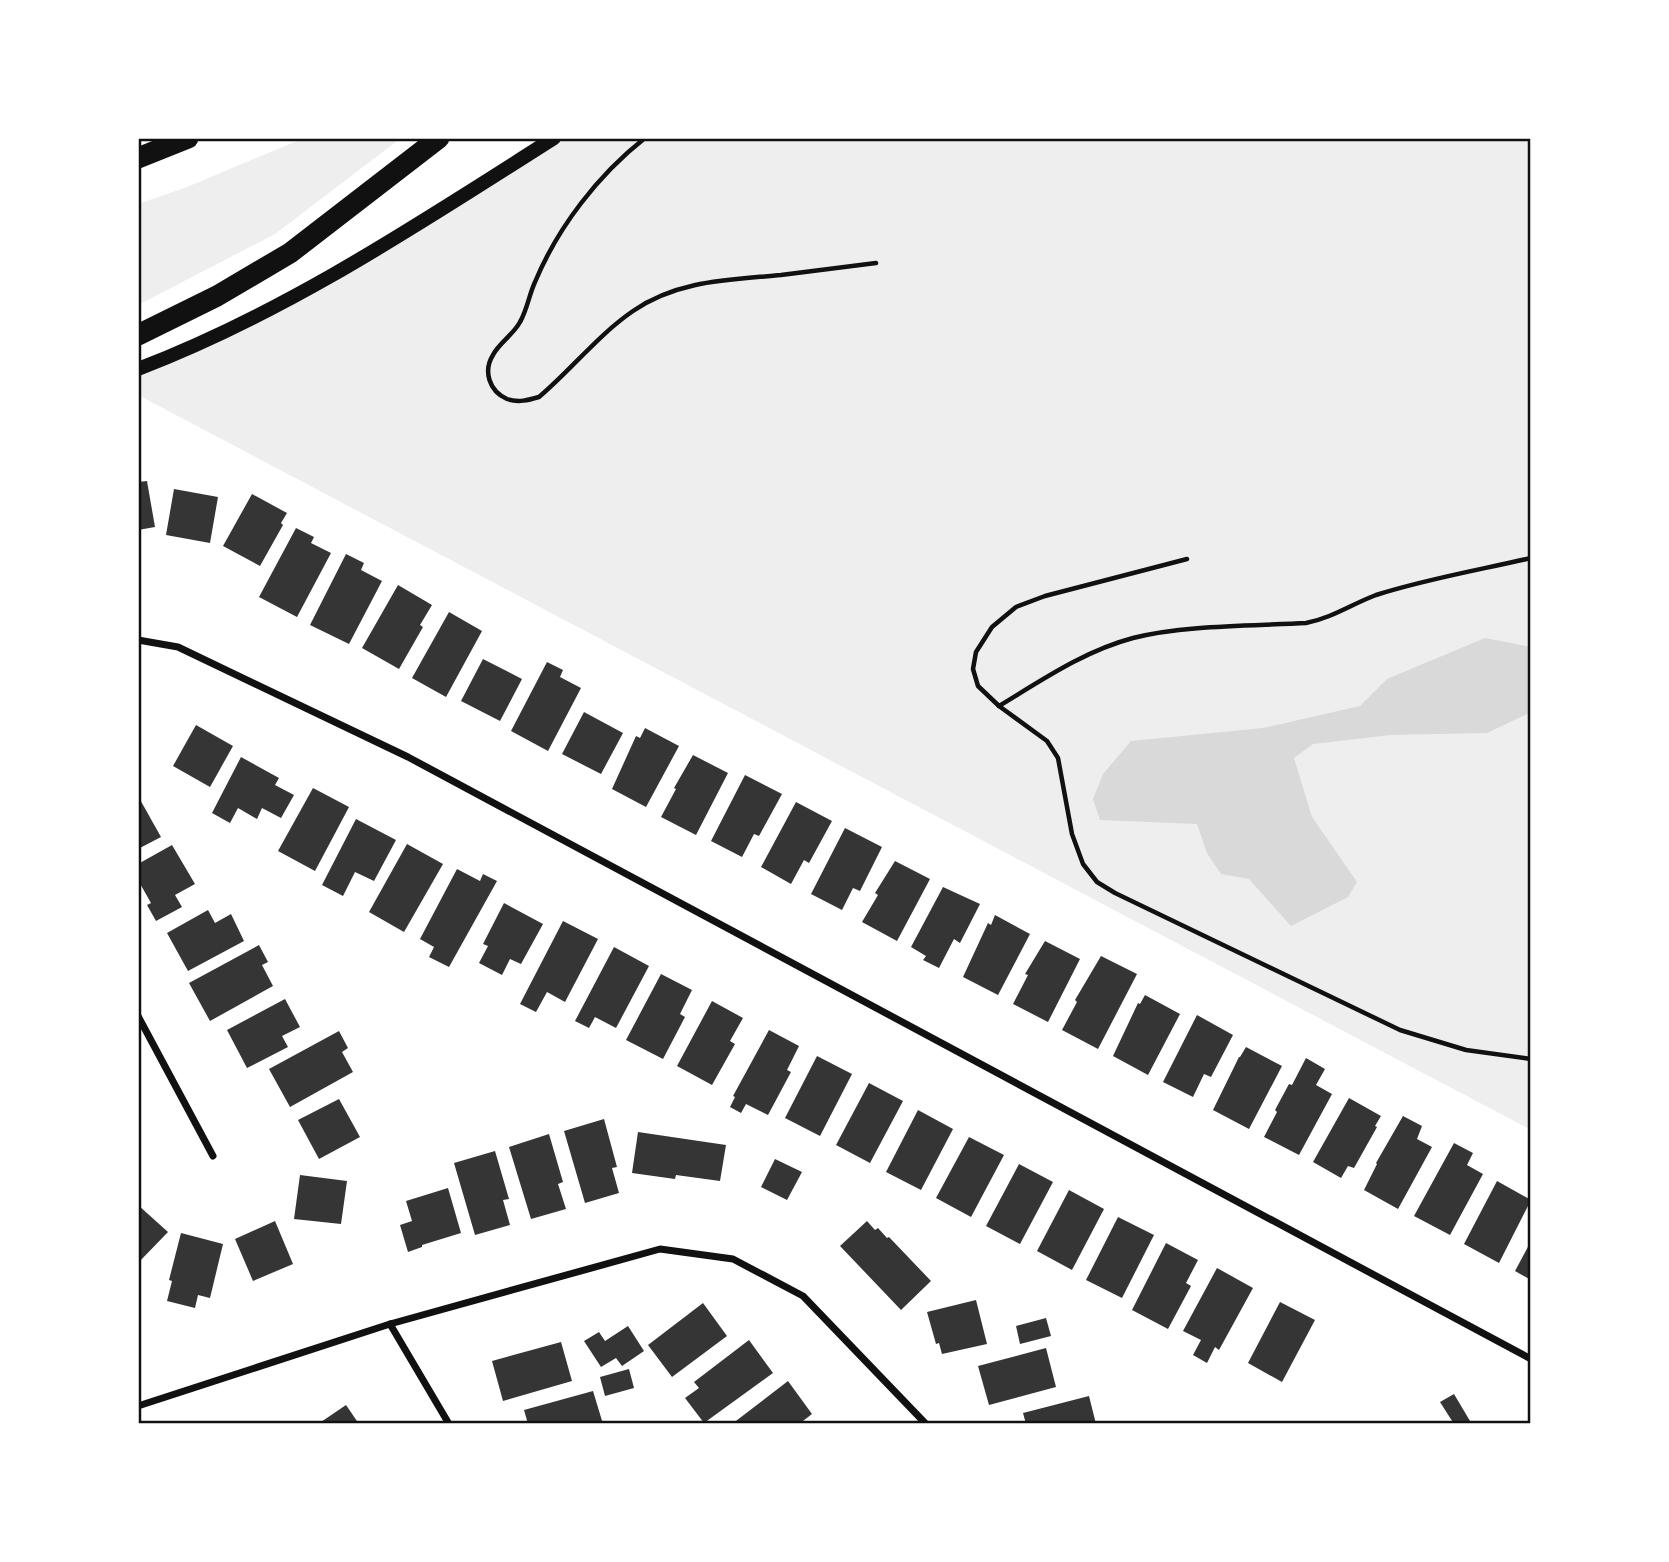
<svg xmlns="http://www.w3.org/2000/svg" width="1669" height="1562" viewBox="0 0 1669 1562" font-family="'Space Grotesk',sans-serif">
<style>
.green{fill:#eee}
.water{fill:#d9d9d9}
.building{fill:#353535}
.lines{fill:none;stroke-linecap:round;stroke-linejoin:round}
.path{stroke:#111;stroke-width:4.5}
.minor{stroke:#111;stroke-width:7}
.secondary{stroke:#111;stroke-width:14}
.motorway{stroke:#111;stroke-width:21}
.neatline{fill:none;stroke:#111;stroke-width:2.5}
</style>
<rect width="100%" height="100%" fill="#fff"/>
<g class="green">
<path d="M304,138H401L275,234L138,305V204L187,187Z"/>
<path d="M564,138H1531V1130L138,395V374L428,221Z"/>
</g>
<path class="water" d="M1485,638L1531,647V712L1487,733L1391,735L1313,744L1294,758L1312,817L1357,882L1348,897L1291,926L1249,879L1221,874L1207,853L1197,824L1100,820L1093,799L1103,774L1131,741L1263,728L1360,706L1387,679Z"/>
<g class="building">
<path d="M147,481L155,527L138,530V482Z"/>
<path d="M174,489L218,497L210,543L166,535Z"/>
<path d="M252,494L287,513L281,523L283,525L260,566L223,546Z"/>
<path d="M296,528L314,537L311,543L331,553L297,617L259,597Z"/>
<path d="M346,554L364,563L361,570L382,581L349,644L310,625Z"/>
<path d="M398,585L432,605L420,625L423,627L399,669L362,648Z"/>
<path d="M449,612L482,631L446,697L412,678Z"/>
<path d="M483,659L522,679L500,721L461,701Z"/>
<path d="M547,662L563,670L560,677L581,688L548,751L511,731Z"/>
<path d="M584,712L623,733L601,774L562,754Z"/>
<path d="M196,725L233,746L210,787L173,766Z"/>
<path d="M645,728L679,746L646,807L612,789L636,736L640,738Z"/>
<path d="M693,755L728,773L696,835L661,817L676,789L674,788Z"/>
<path d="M241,757L279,778L275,785L294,795L281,818L262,808L257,819L238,808L230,823L212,813Z"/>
<path d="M745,775L782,794L759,836L754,834L742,857L711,841Z"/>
<path d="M313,788L349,807L315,871L278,851Z"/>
<path d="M138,796L161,837L138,849Z"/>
<path d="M796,802L832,821L809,863L804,860L791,884L761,867Z"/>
<path d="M356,819L396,840L374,881L355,872L343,896L322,885Z"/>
<path d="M845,828L882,847L860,891L853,888L842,910L811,894Z"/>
<path d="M407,844L443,864L404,932L369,912Z"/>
<path d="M172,845L195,884L175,895L182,907L156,921L147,905L151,903L138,880V864Z"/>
<path d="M895,861L930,879L897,941L862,922L878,895L875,893Z"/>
<path d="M457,869L480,881L483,874L497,881L449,967L429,957L434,947L420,939Z"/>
<path d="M943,887L980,904L960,943L954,939L939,968L923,960L926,956L911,947Z"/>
<path d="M504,903L543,924L521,964L510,959L502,975L479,963L488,946L483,944Z"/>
<path d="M208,910L215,923L231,914L244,941L188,971L167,933Z"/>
<path d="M995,915L1030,934L998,995L963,977L988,923L991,925Z"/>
<path d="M563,921L598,939L565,1002L547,992L536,1012L520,1004Z"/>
<path d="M1045,941L1080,959L1048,1022L1013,1004L1028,975L1025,974Z"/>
<path d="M259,945L268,962L262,965L273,986L210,1021L189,983Z"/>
<path d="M614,947L649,966L616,1028L595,1017L589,1028L575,1021Z"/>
<path d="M1101,956L1137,974L1098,1049L1062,1030L1077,1002L1075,1000Z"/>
<path d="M661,974L692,990L680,1014L685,1017L663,1059L626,1040Z"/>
<path d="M1145,995L1180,1014L1148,1075L1113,1056L1138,1003L1140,1004Z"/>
<path d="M285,999L300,1027L282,1036L288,1047L247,1068L227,1030Z"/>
<path d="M712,1001L743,1018L730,1041L735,1044L712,1085L677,1066Z"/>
<path d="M1197,1015L1233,1035L1211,1077L1204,1074L1193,1097L1163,1082Z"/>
<path d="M769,1030L799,1046L787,1070L791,1072L768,1115L746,1104L741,1113L730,1107L735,1097L733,1096Z"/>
<path d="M339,1031L348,1048L342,1052L353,1072L290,1107L269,1069Z"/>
<path d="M1246,1047L1282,1066L1249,1129L1213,1110L1239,1057H1240Z"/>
<path d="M817,1056L852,1074L820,1136L785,1118Z"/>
<path d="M1306,1058L1325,1069L1316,1085L1332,1094L1299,1155L1264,1137L1277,1112L1275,1110L1289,1084L1292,1085Z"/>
<path d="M869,1083L903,1101L870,1163L836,1145Z"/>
<path d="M1349,1098L1381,1116L1375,1126L1377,1127L1354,1168L1348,1166L1341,1178L1313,1162Z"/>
<path d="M339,1099L360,1137L319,1159L298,1120Z"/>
<path d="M918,1110L953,1129L921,1190L886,1172Z"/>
<path d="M1403,1116L1422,1126L1417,1139L1432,1147L1398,1209L1364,1190L1377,1164L1376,1163Z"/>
<path d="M604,1119L617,1167L612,1168L619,1193L585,1203L564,1131Z"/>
<path d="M638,1132L726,1145L720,1181L676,1175L675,1179L632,1173Z"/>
<path d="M549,1134L563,1182L558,1184L566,1209L531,1219L509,1147Z"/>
<path d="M969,1137L1004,1155L971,1217L936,1198Z"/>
<path d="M1454,1143L1473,1153L1467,1165L1483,1174L1450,1235L1414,1216Z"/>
<path d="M495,1151L509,1199L503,1200L510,1225L475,1235L454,1163Z"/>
<path d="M775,1159L802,1172L787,1200L761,1187Z"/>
<path d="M1019,1164L1053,1182L1020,1244L986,1226Z"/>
<path d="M300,1175L347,1181L341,1224L294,1219Z"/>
<path d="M1497,1181L1531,1200L1499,1263L1464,1244Z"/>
<path d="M448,1188L461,1233L422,1245V1247L408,1252L400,1225L412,1221L406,1201Z"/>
<path d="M1069,1190L1104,1209L1072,1270L1037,1251Z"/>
<path d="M138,1205L168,1232L138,1263Z"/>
<path d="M1118,1217L1154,1235L1122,1298L1086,1280Z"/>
<path d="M275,1221L293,1264L253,1281L235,1239Z"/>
<path d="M867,1221L875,1230L878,1228L887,1238L889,1237L931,1281L901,1310L840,1246Z"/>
<path d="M181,1233L223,1244L210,1298L198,1295L195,1308L167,1301L172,1281L169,1280Z"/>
<path d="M1531,1241V1280L1515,1271Z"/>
<path d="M1166,1243L1198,1260L1186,1283L1191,1286L1168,1329L1132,1310Z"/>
<path d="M1217,1268L1253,1288L1219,1350L1215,1347L1207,1363L1193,1355L1201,1340L1183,1331Z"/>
<path d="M976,1300L987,1344L942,1354L939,1343L936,1344L927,1312Z"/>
<path d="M1280,1302L1315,1320L1282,1382L1248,1363Z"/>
<path d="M703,1303L727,1336L672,1377L648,1345Z"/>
<path d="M1046,1318L1051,1336L1020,1344L1016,1326Z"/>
<path d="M628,1326L644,1351L622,1366L616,1358L601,1367L584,1341L599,1332L605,1341Z"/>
<path d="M749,1340L773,1373L704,1423L685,1398L699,1388L694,1382Z"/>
<path d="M561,1342L572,1381L503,1401L492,1361Z"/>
<path d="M1046,1348L1056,1387L989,1405L978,1366Z"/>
<path d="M629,1369L634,1388L605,1396L600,1377Z"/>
<path d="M788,1381L812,1414L799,1424H732Z"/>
<path d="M593,1391L603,1424H528L524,1410Z"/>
<path d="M1454,1394L1470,1421L1466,1424H1454L1440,1402Z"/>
<path d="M1089,1396L1096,1424H1026L1023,1413Z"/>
<path d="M346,1405L359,1424H318Z"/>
</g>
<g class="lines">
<g class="path">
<path d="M645,138C598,175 558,227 535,282C529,295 527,310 520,322C513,335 499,343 493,355C483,371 489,391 507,399C518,403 529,400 539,397C571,370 598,335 633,311C678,280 729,280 781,275C813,271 845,267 876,263"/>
<path d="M1187,559L1045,596L1016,607L992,627L976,652L973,669L978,686L999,706L1047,741L1058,758L1072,834L1083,864L1097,882L1115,893L1400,1030L1466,1050L1531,1059"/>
<path d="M999,706C1042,680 1084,651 1133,638C1184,625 1253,626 1306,623C1332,618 1352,604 1376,595C1426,579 1479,570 1531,558"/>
</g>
<g class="minor">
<path d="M138,640L178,647L408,757L1531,1359"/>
<path d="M138,1016L213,1156"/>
<path d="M390,1324L449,1424"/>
<path d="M138,1406L390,1324L660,1249L733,1259L803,1296L926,1424"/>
</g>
<path class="secondary" d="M138,369C287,312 420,223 554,138"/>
<g class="motorway">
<path d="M138,158L188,138"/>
<path d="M138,335L217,296L290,253L439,138"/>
</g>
</g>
<rect width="1669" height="1562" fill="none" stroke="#ffffff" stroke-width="280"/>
<rect x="140" y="140" width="1389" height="1282" class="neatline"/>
</svg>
